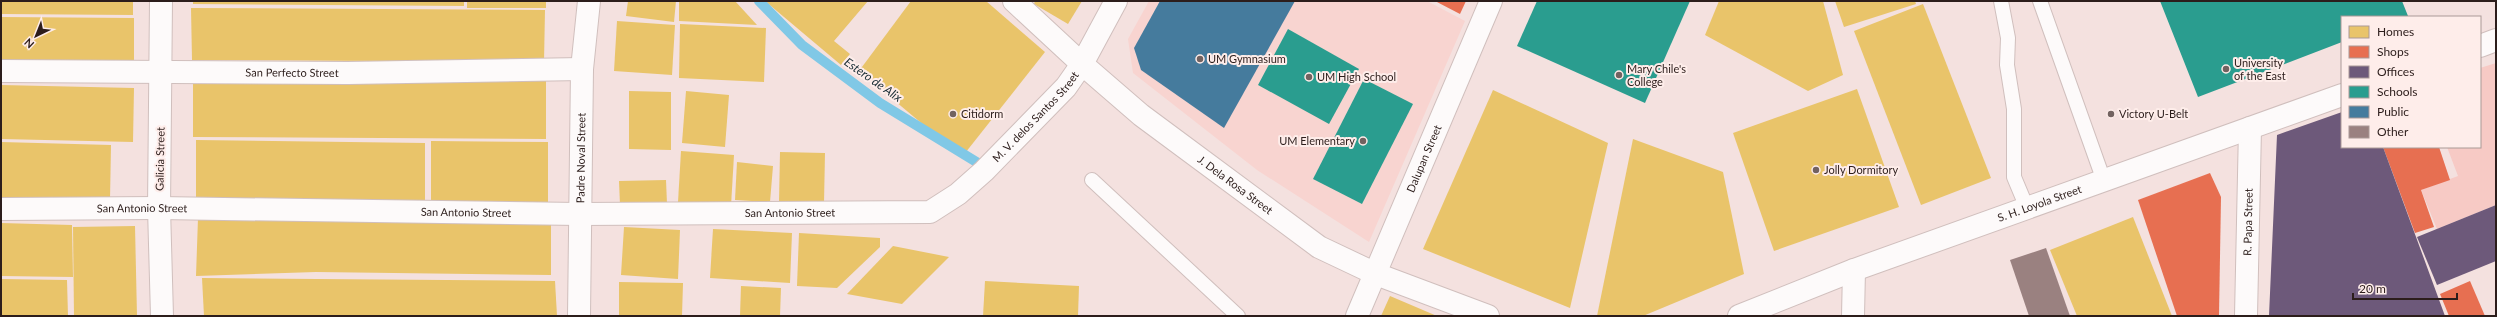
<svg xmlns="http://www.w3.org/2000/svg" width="2497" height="317" viewBox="0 0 2497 317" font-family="Lato,sans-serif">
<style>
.built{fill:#f8d4d0}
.green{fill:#f7cac5}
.homes{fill:#e9c46a}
.shops{fill:#e76f51}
.offices{fill:#6d597a}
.schools{fill:#2a9d8f}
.public{fill:#457b9d}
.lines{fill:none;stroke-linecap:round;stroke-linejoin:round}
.stream{stroke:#80c8e6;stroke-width:10}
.building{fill:#9a8180}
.lane-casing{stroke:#d0bfbd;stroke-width:16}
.street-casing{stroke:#d0bfbd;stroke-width:24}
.secondary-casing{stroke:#d0bfbd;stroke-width:24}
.lane{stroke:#fdfafa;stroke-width:14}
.street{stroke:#fdfafa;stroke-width:22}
.secondary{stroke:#fdfafa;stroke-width:22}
.poi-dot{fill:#726260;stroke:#feedea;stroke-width:1.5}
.labels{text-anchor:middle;stroke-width:4;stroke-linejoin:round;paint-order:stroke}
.poi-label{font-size:11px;fill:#2c1d1b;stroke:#feedea;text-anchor:start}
.street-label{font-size:11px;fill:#2c1d1b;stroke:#feedea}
.water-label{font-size:12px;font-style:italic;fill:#192c34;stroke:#feedea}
</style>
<rect width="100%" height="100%" fill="#f4e1df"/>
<path class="built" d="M1149,1H1427L1465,21L1369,242L1257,170L1133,73L1128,39Z"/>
<path class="green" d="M2496,63V205L2437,229L2421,190L2458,176L2447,147H2480V68Z"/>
<g class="homes">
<path d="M1,1H133V15L1,14Z"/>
<path d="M193,1H464V6L193,4Z"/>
<rect x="467" y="1" width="79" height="7"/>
<path d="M628,1H676L674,22L626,16Z"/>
<path d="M679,1H735L757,25L679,21Z"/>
<path d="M765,1H868L834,41L850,54L841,65Z"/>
<path d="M911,1H986L1045,52L962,157L859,71Z"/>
<path d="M1035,1H1082L1068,24L1034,4Z"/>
<path d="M1719,1H1823L1843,75L1808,91L1705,35Z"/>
<path d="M1835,1H1915L1916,4L1844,27Z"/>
<path d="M1923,4L1991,178L1921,205L1854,31Z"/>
<path d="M191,8L545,10L544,62L192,60Z"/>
<path d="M1,17L134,18V60H1Z"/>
<path d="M617,21L675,25L672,75L614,71Z"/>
<path d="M680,24L766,28L764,82L679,78Z"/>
<path d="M193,74L546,76V139L193,137Z"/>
<path d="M1,85L134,88L133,142L1,139Z"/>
<path d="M1857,89L1899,207L1774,251L1733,133Z"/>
<path d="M1493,90L1608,143L1570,308L1423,249Z"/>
<path d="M629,91L671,92V150L629,149Z"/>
<path d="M686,91L729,95L725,147L682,143Z"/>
<path d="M1633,139L1723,172L1744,274L1643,316H1597Z"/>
<path d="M196,140L425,143V205L196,203Z"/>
<path d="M431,141L548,142V205L431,204Z"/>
<path d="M1,142L111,145L110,200L1,198Z"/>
<path d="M681,151L734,155L731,206L678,202Z"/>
<path d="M780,152L825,153L824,203L779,202Z"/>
<path d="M737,162L773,166L770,202L735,200Z"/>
<path d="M666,180L667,204L620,205L619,181Z"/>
<path d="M2133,217L2172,316H2077L2050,250Z"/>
<path d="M198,218L551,220V275L316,272L196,276Z"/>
<path d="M1,223L72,225L73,277L1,276Z"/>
<path d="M135,226L137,316H74L73,227Z"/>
<path d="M624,227L680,230L678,279L621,275Z"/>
<path d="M713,229L792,233L790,283L710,278Z"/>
<path d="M799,233L880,238V247L837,288L797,286Z"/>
<path d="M893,246L949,257L902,304L847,294Z"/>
<path d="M202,278L555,281L557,316H204Z"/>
<path d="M1,279L67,280L68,316H1Z"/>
<path d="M985,281L1079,286L1078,316H983Z"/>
<path d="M619,282L683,283L682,316H619Z"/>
<path d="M741,286L781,288L780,316H740Z"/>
<path d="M1390,296L1437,316H1381Z"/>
</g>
<g class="shops">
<path d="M1435,1H1466L1460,14Z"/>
<path d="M2383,147H2439L2450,180L2421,190L2434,227L2415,233Z"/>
<path d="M2210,173L2221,197L2219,316H2177L2138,200Z"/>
<path d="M2470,281L2485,316H2449L2440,294Z"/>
</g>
<g class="offices">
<path d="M2342,112V147H2383L2445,316H2269L2277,135Z"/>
<path d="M2496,205V261L2437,285L2417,237Z"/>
</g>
<g class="schools">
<path d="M1537,1H1690L1645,103L1517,46Z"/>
<path d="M2160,1H2402L2408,16L2342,17V42L2198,97Z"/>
<path d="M1288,29L1359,69L1329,124L1258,85Z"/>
<path d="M1364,79L1413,104L1362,204L1313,179Z"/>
</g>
<path class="public" d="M1160,1H1295L1224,128L1141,70L1134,48Z"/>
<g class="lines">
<path class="stream" d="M759,1L802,45L880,103L983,166"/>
</g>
<path class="building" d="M2046,248L2070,316H2029L2010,260Z"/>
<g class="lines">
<defs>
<g id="lane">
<path d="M2001,1L2008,38L2007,65L2014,109V177L2027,208"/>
<path d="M2040,1L2104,181"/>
<path d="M1092,180L1238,316"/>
</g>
<g id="street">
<path d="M161,1L159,208L162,316"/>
<path id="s1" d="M1014,1L1082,64L1141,115L1319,247L1376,274L1488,316"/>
<path id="s2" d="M1,71L348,73L582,69"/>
<path id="s3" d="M1,209L159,208L579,214L930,212L958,194L984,171L1066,87L1082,64L1116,1"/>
<path id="s4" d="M579,316L582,69L589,1"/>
<path id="s5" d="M1357,316L1491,1"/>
<path d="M1853,316L1854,270"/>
<path id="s6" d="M2246,316L2250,128"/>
</g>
<g id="secondary">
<path d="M2480,46L2496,40"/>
<path id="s7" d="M1739,316L1854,270L2342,95"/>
</g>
</defs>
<use href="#lane" class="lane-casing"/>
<use href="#street" class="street-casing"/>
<use href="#secondary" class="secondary-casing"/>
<use href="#lane" class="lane"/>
<use href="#street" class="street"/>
<use href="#secondary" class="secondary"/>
</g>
<g class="poi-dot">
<circle cx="1200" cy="59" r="4"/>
<circle cx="2226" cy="69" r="4"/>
<circle cx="1619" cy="75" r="4"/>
<circle cx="1309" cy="77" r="4"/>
<circle cx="953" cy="114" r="4"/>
<circle cx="2111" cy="114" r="4"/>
<circle cx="1363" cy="141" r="4"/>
<circle cx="1816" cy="170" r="4"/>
</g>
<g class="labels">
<g class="poi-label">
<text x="1208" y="63">UM Gymnasium</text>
<text x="2234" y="67">University<tspan x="2234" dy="13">of the East</tspan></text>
<text x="1627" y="73">Mary Chile's<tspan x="1627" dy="13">College</tspan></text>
<text x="1317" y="81">UM High School</text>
<text x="961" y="118">Citidorm</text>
<text x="2119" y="118">Victory U-Belt</text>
<text x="1355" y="145" text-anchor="end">UM Elementary</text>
<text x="1824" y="174">Jolly Dormitory</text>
</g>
<g class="street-label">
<text dy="4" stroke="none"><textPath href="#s2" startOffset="291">San Perfecto Street</textPath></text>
<text dy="4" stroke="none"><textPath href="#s3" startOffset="1072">M. V. delos Santos Street</textPath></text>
<text dy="4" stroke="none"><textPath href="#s4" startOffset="158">Padre Noval Street</textPath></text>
<text transform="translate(160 159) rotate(-89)" y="4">Galicia Street</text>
<text dy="4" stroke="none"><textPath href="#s5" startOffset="171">Dalupan Street</textPath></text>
<text dy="4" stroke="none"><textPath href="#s1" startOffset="288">J. Dela Rosa Street</textPath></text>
<text dy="4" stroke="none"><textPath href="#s7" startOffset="321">S. H. Loyola Street</textPath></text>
<text dy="4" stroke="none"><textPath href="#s3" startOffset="141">San Antonio Street</textPath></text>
<text dy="4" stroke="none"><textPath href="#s3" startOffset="465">San Antonio Street</textPath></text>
<text dy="4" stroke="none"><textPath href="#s3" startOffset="789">San Antonio Street</textPath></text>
<text dy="4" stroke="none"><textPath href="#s6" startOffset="94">R. Papa Street</textPath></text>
</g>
<g class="water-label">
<text transform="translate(873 80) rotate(35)" y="4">Estero de Alix</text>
</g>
</g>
<rect width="2497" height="317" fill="none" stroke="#2c1d1b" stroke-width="4"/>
<rect x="2341" y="16" width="140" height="132" fill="#feedea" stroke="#aa9a97"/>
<rect x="2349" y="26" width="20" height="12" fill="#e9c46a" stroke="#aa9a97"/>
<text x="2377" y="36" font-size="12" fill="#2c1d1b">Homes</text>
<rect x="2349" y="46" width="20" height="12" fill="#e76f51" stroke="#aa9a97"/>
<text x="2377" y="56" font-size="12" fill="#2c1d1b">Shops</text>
<rect x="2349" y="66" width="20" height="12" fill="#6d597a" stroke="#aa9a97"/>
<text x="2377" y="76" font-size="12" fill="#2c1d1b">Offices</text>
<rect x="2349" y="86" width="20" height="12" fill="#2a9d8f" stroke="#aa9a97"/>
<text x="2377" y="96" font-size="12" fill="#2c1d1b">Schools</text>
<rect x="2349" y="106" width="20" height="12" fill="#457b9d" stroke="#aa9a97"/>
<text x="2377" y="116" font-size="12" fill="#2c1d1b">Public</text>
<rect x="2349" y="126" width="20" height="12" fill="#9a8180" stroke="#aa9a97"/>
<text x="2377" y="136" font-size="12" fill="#2c1d1b">Other</text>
<g transform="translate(36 36) rotate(223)" stroke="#feedea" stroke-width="3" paint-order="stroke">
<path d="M0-3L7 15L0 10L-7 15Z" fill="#2c1d1b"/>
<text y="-6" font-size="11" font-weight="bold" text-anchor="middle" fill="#2c1d1b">N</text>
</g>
<path d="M2353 293v6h104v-6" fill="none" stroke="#2c1d1b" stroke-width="2"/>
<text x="2359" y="293" font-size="12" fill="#2c1d1b" stroke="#feedea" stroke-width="3" paint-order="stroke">20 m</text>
</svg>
